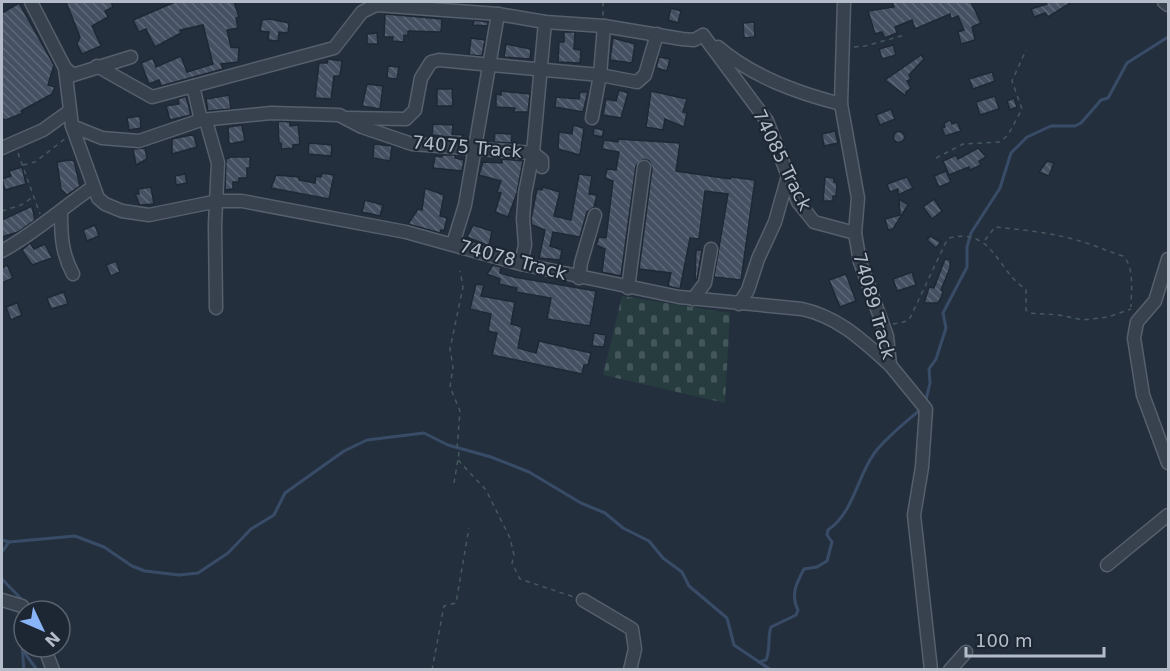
<svg xmlns="http://www.w3.org/2000/svg" width="1170" height="671" viewBox="0 0 1170 671" font-family="'DejaVu Sans',sans-serif">
<style>
.cemetery{fill:url(#cemetery-stones)}
.lines{fill:none;stroke-linecap:round;stroke-linejoin:round}
.stream{stroke:#394c67;stroke-width:3}
.building{fill:url(#building-back-hatch);stroke:#1f2835;stroke-width:1.5}
.minor-casing{stroke:#565f6c;stroke-width:15}
.path{stroke:#44595c;stroke-width:1.5;stroke-dasharray:4.5 4.5;stroke-linecap:butt}
.minor{stroke:#38414e;stroke-width:12}
.labels{text-anchor:middle;stroke-width:4.5;stroke-linejoin:round;paint-order:stroke}
.street-label{font-size:18px;fill:#b4bcc9;stroke:#1d2633}
</style>
<defs>
<pattern id="cemetery-stones" width="16" height="16" patternUnits="userSpaceOnUse" patternTransform="scale(1.5)"><rect width="16" height="16" fill="#263c3f"/><path d="M2 7V4a2 2 0 0 1 4 0v3zM10 15v-3a2 2 0 0 1 4 0v3z" fill="#435659"/></pattern>
<pattern id="building-back-hatch" width="6" height="6" patternUnits="userSpaceOnUse" patternTransform="scale(1.5)"><rect width="6" height="6" fill="#455162"/><path d="M-1 5l2 2M0 0l6 6M5-1l2 2" fill="none" stroke="#5d6877"/></pattern>
</defs>
<rect width="100%" height="100%" fill="#242f3e"/>
<path class="cemetery" d="M622,296L730,313L725,403L603,375Z"/>
<g class="lines">
<g class="stream">
<path d="M925,404L930,383L929,369L936,359L946,328L943,313L967,267V247L971,233L1000,188L1011,153L1027,137L1051,126H1075L1081,123L1101,100L1108,98L1127,63L1168,37"/>
<path d="M2,540L9,542L75,536L104,547L132,566L145,571L179,575L198,573L228,553L251,529L274,515L285,493L344,451L367,440L424,433L448,445L491,457L529,472L581,503L605,513L623,528L649,541L663,558L682,572L689,586L727,618L734,645L771,670"/>
<path d="M2,552L9,542"/>
<path d="M2,579L28,606"/>
<path d="M24,625L22,646L24,670"/>
<path d="M24,652L37,670"/>
<path d="M759,662L766,660C771,649 767,639 771,627L796,615L798,610C790,595 797,582 804,569L817,567L827,561L832,542L827,535L828,530C854,513 858,473 876,451C889,435 906,422 921,409"/>
</g>
</g>
<g class="building">
<path d="M66,2H111L113,7L105,11L108,17L92,26L101,46L82,54L77,44L80,37Z"/>
<path d="M175,2H234L239,17L236,18L238,28L227,30L231,47L239,48L238,62L221,64L223,69L161,86L159,80L149,84L141,63L153,58L156,67L181,56L187,72L213,64L203,25L180,30L181,33L155,47L146,29L139,32L133,20Z"/>
<path d="M892,2H971L981,23L972,27L975,40L961,44L958,32L964,30L958,16L951,19L950,14L915,29L912,20L895,27L897,33L885,38L882,32L875,34L868,11L894,7Z"/>
<path d="M1046,2H1072L1048,17L1045,13L1034,17L1031,9L1047,4Z"/>
<path d="M19,3L54,65L48,85L55,87L52,94L21,111L23,113L6,120L2,119V13Z"/>
<path d="M671,8L681,11L678,23L668,20Z"/>
<path d="M385,14L442,19L441,32L408,31V36L404,35V42L392,41L393,37H384Z"/>
<path d="M270,19L289,23L288,33L279,32L278,41L268,40L269,32L260,31L262,20Z"/>
<path d="M474,20L488,22V26L473,25Z"/>
<path d="M754,22L755,37L744,38L743,23Z"/>
<path d="M564,32H575L574,49L581,50L580,63L558,62L559,42H564Z"/>
<path d="M377,33L378,44H367V34Z"/>
<path d="M471,38L485,40L482,56L469,55Z"/>
<path d="M613,38L635,44L632,63L610,60Z"/>
<path d="M506,44L531,49L530,59L504,57Z"/>
<path d="M893,45L896,55L882,59L879,49Z"/>
<path d="M921,55L924,59L909,75L911,79L907,81L911,88L906,92V96L885,80Z"/>
<path d="M659,57L670,59L667,71L656,68Z"/>
<path d="M328,59L342,61L340,76H334L331,99L315,98L319,63H327Z"/>
<path d="M388,66L399,67L397,79L387,78Z"/>
<path d="M992,72L995,81L973,89L969,79Z"/>
<path d="M367,84L383,86L380,109L362,106Z"/>
<path d="M437,89H452L453,106H437Z"/>
<path d="M619,90L628,93L621,118L603,115L606,99L616,101Z"/>
<path d="M501,91L530,94L528,112H514L515,108L496,107V94L501,95Z"/>
<path d="M651,91L687,99L683,112L687,113L684,127L665,119L663,130L646,127Z"/>
<path d="M580,92H588L583,112L555,107L556,97L579,99Z"/>
<path d="M229,95L231,109L208,111L206,99Z"/>
<path d="M186,96L191,115L170,120L166,106L179,104L178,99Z"/>
<path d="M995,96L999,109L980,115L976,102Z"/>
<path d="M1014,98L1017,107L1010,110L1007,101Z"/>
<path d="M891,109L895,119L880,125L876,115Z"/>
<path d="M140,116L141,128L129,130L127,118Z"/>
<path d="M950,120L952,124L957,122L961,131L945,136L942,128L945,127L944,123Z"/>
<path d="M278,121L290,122V126L298,125L300,144L293,145V148L282,149L281,143L279,144Z"/>
<path d="M433,124L453,125L452,134L463,135L461,139L432,135Z"/>
<path d="M242,125L245,141L229,144L228,127Z"/>
<path d="M573,125L584,128L580,155L558,149L559,132L572,134Z"/>
<path d="M594,128L604,130L602,137L593,135Z"/>
<path d="M835,131L838,143L824,146L822,134Z"/>
<circle cx="899" cy="137" r="5.5"/>
<path d="M495,133L512,134L511,143L494,142Z"/>
<path d="M191,135L194,136L197,147L172,154V139Z"/>
<path d="M618,139L680,143L676,171L730,179L731,177L755,180L741,280L714,277L728,194L705,191L699,239L690,238L680,289L668,286L671,273L639,269L652,168L649,161L644,159L636,166L621,276L602,272L605,249L596,245L599,237L606,238L613,181L605,178L607,169L616,170L619,152L602,149L604,140L618,142Z"/>
<path d="M309,143L332,145L331,156L308,154Z"/>
<path d="M374,144L392,146L390,161L373,158Z"/>
<path d="M145,148L147,159L136,165L133,149Z"/>
<path d="M978,148L986,157L979,161L981,165L970,170L969,167L949,175L943,161L956,155L958,159Z"/>
<path d="M442,155H455V158L464,160L462,171L433,168L435,156L442,157Z"/>
<path d="M231,157H250V168H247V178H239V182H233V189L225,190L226,159Z"/>
<path d="M502,159L523,161L517,193L508,217L495,212L501,193L497,192L501,181L479,175L483,162L502,163Z"/>
<path d="M70,160L74,161L80,186L67,195L61,189L57,162Z"/>
<path d="M1047,161L1054,163L1049,176L1039,172Z"/>
<path d="M22,167L26,184L5,190L2,179L11,176L9,171Z"/>
<path d="M946,171L951,182L939,187L934,176Z"/>
<path d="M322,173L334,175L329,199L271,188L276,175L299,177V180L315,183L316,176L321,177Z"/>
<path d="M185,174L187,183L176,185L175,176Z"/>
<path d="M579,174L592,176L589,194L597,195L594,207L587,212L580,237L553,232L550,246L562,250L560,260L539,258L545,230L532,225L531,219L537,189L542,190L543,187L560,192L554,216L571,220Z"/>
<path d="M825,177L834,178V182L837,183L836,196H833V201H823Z"/>
<path d="M907,177L913,188L898,195V189L890,192L887,184Z"/>
<path d="M151,187L154,204L140,205L135,194H139L138,189Z"/>
<path d="M425,188L444,195L440,216L447,218L444,231L441,230L440,233L408,224L418,209L422,210Z"/>
<path d="M899,199L908,205L893,229L888,230L885,219L900,215Z"/>
<path d="M934,199L942,211L932,219L923,207Z"/>
<path d="M365,200L383,205L380,216L362,212Z"/>
<path d="M32,206L35,220L18,232L2,237V220Z"/>
<path d="M95,225L99,236L87,241L83,230Z"/>
<path d="M473,225L492,231L489,246L467,237Z"/>
<path d="M930,236L941,242L936,248L927,240Z"/>
<path d="M30,243L34,249L45,244L52,258L32,265L22,250Z"/>
<path d="M696,250H702L697,280H695Z"/>
<path d="M945,259L950,260V268L941,290L943,291L941,298L938,303H924L929,287L934,288Z"/>
<path d="M116,261L120,272L111,276L106,265Z"/>
<path d="M7,265L13,278L2,283V268Z"/>
<path d="M493,265L501,267L500,273L514,277L596,291L590,326L547,319L551,298L516,292L517,288L499,284L500,279L487,274Z"/>
<path d="M912,272L916,285L897,291L893,279Z"/>
<path d="M846,274L856,301L840,307L829,280Z"/>
<path d="M476,284L484,285L481,296L515,302L511,324L522,327L518,348L536,353L539,341L591,353L588,365H584L582,374L492,355L497,333L488,331L491,314L470,309Z"/>
<path d="M64,292L68,304L51,309L47,298Z"/>
<path d="M17,303L22,315L11,320L6,307Z"/>
<path d="M594,333L606,335L604,347L592,346Z"/>
</g>
<g class="lines">
<defs>
<g id="minor">
<path d="M31,2L65,68L72,126L98,198L105,204L122,211L149,215L218,201H242L406,232L521,264L679,297L802,309C839,317 863,341 890,365"/>
<path d="M844,2L841,104L858,198L855,233L860,262L887,336L890,365L926,409L922,467L914,515L931,670"/>
<path d="M1164,2L1168,5"/>
<path d="M703,35L767,121L798,202L807,213L814,222L855,233"/>
<path d="M718,47C753,77 797,93 841,104"/>
<path d="M97,66L152,97L193,86L201,120"/>
<path d="M65,68L73,75L131,57"/>
<path d="M193,86L334,48L362,12L376,5L498,14L545,22L604,26L682,39L694,40L703,35"/>
<path d="M349,118L406,119L415,110L421,78L431,62L439,60L600,75L637,82L645,75L657,34"/>
<path d="M592,118L600,75L604,26"/>
<path d="M206,121L218,163L215,224L216,308"/>
<path d="M72,126L102,138L139,141L201,120L271,113L339,115L362,127L412,144L533,153L542,160V167"/>
<path d="M2,148L43,130L68,112"/>
<path d="M61,213C61,236 62,254 73,274"/>
<path d="M453,244L465,205L498,14"/>
<path d="M2,251C35,233 62,208 93,187"/>
<path d="M1168,259L1155,301L1137,322L1134,338L1143,395L1168,463"/>
<path d="M521,264L525,245L523,219L525,193L533,153L545,22"/>
<path d="M579,278L581,263L595,215"/>
<path d="M628,288L644,167"/>
<path d="M693,299L705,283L711,249"/>
<path d="M739,304L748,290L758,259L775,222L788,176"/>
<path d="M1107,565L1168,515"/>
<path d="M2,600L22,606L26,611"/>
<path d="M583,600L632,629L635,649L630,670"/>
<path d="M44,647L53,670"/>
<path d="M950,670L966,652"/>
</g>
</defs>
<use href="#minor" class="minor-casing"/>
<g class="path">
<path d="M603,2V16"/>
<path d="M854,47L865,46L905,35"/>
<path d="M18,153L40,214"/>
<path d="M936,158L963,144L1000,142L1008,135L1022,109L1012,81L1026,50"/>
<path d="M23,165L35,162L66,138"/>
<path d="M2,211L21,205L33,197"/>
<path d="M985,240L995,227C1024,230 1056,233 1083,242C1097,246 1109,252 1123,256C1135,267 1131,292 1131,307"/>
<path d="M893,324L908,321L911,316L945,244L949,238C994,227 997,272 1026,289V310L1029,313L1059,315L1083,320L1108,317L1131,309"/>
<path d="M458,460L486,490L510,538L514,555L512,563L520,579L574,597"/>
<path d="M454,483L459,453L457,449L460,411L450,387L453,367L450,349L463,287L460,271"/>
<path d="M432,670L444,606L456,603L469,528"/>
</g>
<use href="#minor" class="minor"/>
</g>
<g class="labels">
<g class="street-label">
<text transform="translate(467 147) rotate(5)" y="6">74075 Track</text>
<text transform="translate(782 160) rotate(64)" y="6">74085 Track</text>
<text transform="translate(513 260) rotate(15)" y="6">74078 Track</text>
<text transform="translate(874 306) rotate(74)" y="6">74089 Track</text>
</g>
</g>
<rect width="1170" height="671" fill="none" stroke="#b4bcc9" stroke-width="6"/>
<g transform="translate(42 629) rotate(134)"><circle r="28" fill="#1d2633" stroke="#59626f" stroke-width="1.5"/>
<path d="M0-4.5L10 22L0 15L-10 22Z" fill="#8ab4f8"/>
<text y="-9" font-size="16" font-weight="bold" text-anchor="middle" fill="#b4bcc9">N</text>
</g>
<path d="M966 647v9h138v-9" fill="none" stroke="#b4bcc9" stroke-width="3"/>
<text x="975" y="647" font-size="18" fill="#b4bcc9" stroke="#1d2633" stroke-width="4.5" paint-order="stroke">100 m</text>
</svg>
